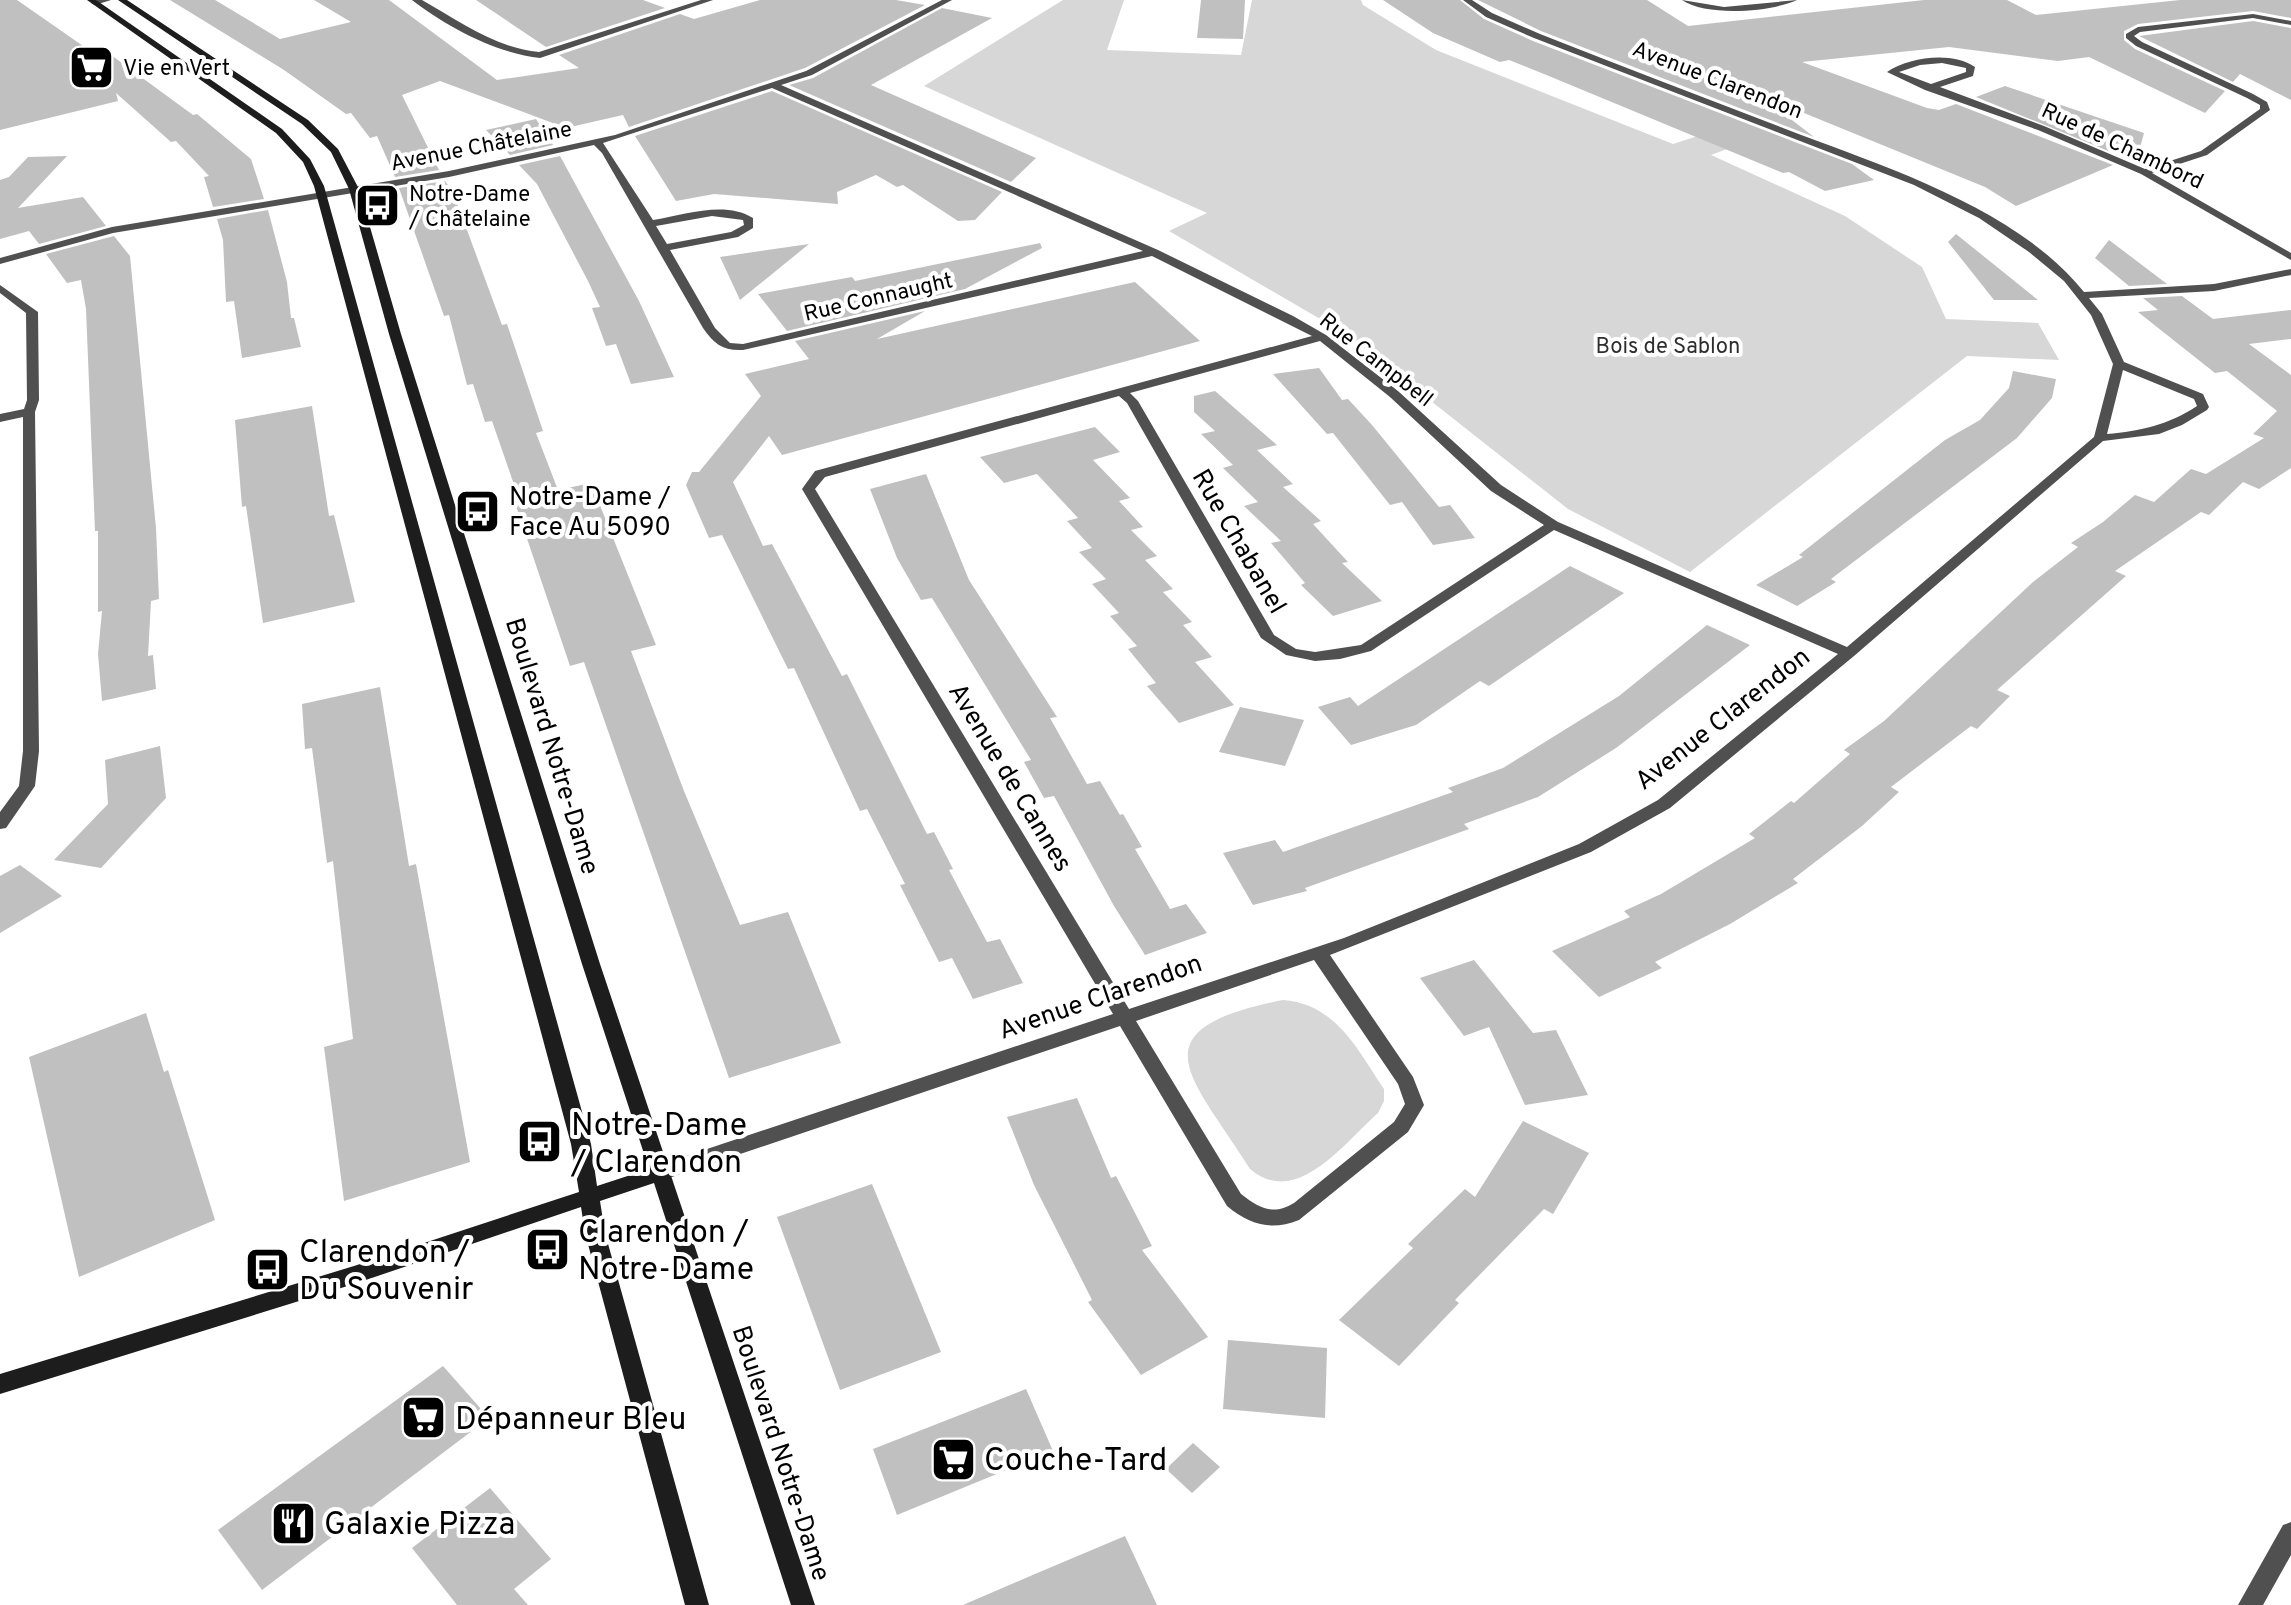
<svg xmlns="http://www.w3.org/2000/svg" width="2291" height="1605" viewBox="0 0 2291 1605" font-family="Overpass,sans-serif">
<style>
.green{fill:#d7d7d7}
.building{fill:#c0c0c0}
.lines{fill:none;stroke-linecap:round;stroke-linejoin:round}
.street{fill:#505050;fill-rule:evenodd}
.secondary{fill:#1d1d1d;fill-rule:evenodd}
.labels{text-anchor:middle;stroke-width:8;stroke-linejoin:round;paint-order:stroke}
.far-poi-label{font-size:22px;fill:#000;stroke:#fff;text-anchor:start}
.far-street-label{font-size:22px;fill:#000;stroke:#fff}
.far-park-label{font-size:22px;fill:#2e2e2e;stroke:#fff}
.poi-label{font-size:26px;fill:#000;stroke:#fff;text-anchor:start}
.street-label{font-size:26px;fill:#000;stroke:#fff}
.near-poi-label{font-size:32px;fill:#000;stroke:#fff;text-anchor:start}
</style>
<rect width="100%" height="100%" fill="#fff"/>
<g class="green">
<path d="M1063,0H1124L1107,50L1241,55L1252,0H1361L1363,5L1436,50L1673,144L1738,123L1767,134L1711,155L1845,216L1922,267L1946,319L2038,323L2059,360L1967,356L1690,572L1568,509L1346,334L1169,231L1207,213L924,86Z"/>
<path d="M1283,1000C1336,1004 1357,1049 1384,1089V1101L1378,1113C1344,1143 1296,1209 1250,1169C1192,1076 1132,1030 1283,1000Z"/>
</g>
<g class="building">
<path d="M0,0H17L96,55L107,52L193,115L197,114L251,159L264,199L213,207L204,177L209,176L176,141L171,142L116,93L118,101L0,130Z"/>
<path d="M170,0H215L280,39L351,22L314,0H389L497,80L579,68L559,55L680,14L694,19L760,0H896L925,5L805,68L629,127L623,115L566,128L440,81L402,95L439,170L395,177L377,136L370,138L351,113L346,114L284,70Z"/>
<path d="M476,0H643L665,8L546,47Z"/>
<path d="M1201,0H1245L1243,39L1197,38Z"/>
<path d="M1383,0H1460L1484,19L1533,41L1852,164L1874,180L1825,191L1789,172L1783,173L1544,74L1509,60L1500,62L1433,33Z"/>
<path d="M1478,0H1647L1688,26L1924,0H2007L2036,15L2180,0H2291V18L2253,11L2138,24L2124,31V40L2135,49L2225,91L2205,113L2089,57L2058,61L1949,47L1802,62L1927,108L1939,110L1956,104L2113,165L2016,206L1985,187L1782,104L1779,110L1814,137L1541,31Z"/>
<path d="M942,8L992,18L871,85L1036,158L1011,182L789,85L813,78Z"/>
<path d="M2253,21L2291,28V100L2240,74L2233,82L2139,36Z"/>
<path d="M2005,86L2144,133L2138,155L2128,159L1976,97Z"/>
<path d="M772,91L1002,192L975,220L958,221L903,185L897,187L876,175L837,192L838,204L714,194L676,201L635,136Z"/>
<path d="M536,119L553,145L510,155L486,130Z"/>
<path d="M67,156L18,208L83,197L106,226L39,244L29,231L0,239V180L9,177L28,157Z"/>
<path d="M560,156L639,301L674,377L631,384L616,344L606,346L592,308L600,307L588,281L537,184L519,165Z"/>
<path d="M445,181L453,192L502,325L507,324L543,431L536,433L558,490L591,483L656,645L631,651L684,791L740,925L788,912L841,1043L729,1078L584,662L570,666L514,500L519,499L492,421L485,422L473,384L467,385L449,315L444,316L399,188Z"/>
<path d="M268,210L287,282L291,318H294L301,347L242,358L234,301L226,302L223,240L217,219Z"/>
<path d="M1956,234L2038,300H1994L1948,242Z"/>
<path d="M114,236L130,256L156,528L159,599L151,601L148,656L153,655L156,689L102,701L98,654L102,611L98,612V531H95L86,309L81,280L67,283L46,254Z"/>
<path d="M2109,240L2167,284L2129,286L2095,258Z"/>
<path d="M1040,243L1042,248L965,289L787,331L758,294L852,277L855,281Z"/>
<path d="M809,244L740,300L720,257Z"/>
<path d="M1135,282L1200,341L782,455L769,436L733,482L763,546L772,544L842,676L847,674L927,834L934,832L953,869L949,870L987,942L1000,939L1023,983L973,999L952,958L939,962L900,885L905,884L867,809L860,811L794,668L788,669L722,535L709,538L686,485L692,472H699L761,396L745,374L809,359L795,341L925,311L877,339Z"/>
<path d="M2182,296L2213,319L2291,310V339L2249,344L2291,375V468L2259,489L2243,482L2209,515L2201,512L2115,571L2126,576L1997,690L2010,696L1977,729L1971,726L1891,787L1899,792L1862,826L1793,879L1798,883L1730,924L1655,962L1662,968L1599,997L1552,951L1630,917L1624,911L1661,894L1755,838L1749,834L1791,801L1794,803L1850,754L1844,750L1884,721L2033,582L2078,547L2071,543L2103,522L2135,495L2154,502L2191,469L2206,474L2264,438L2253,434L2277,411L2227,371L2215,373L2138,312L2158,310L2143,298Z"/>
<path d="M1319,368L1342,400L1348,399L1372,425L1439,507L1450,505L1475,538L1433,545L1402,502L1390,505L1333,433L1327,434L1273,374Z"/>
<path d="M2013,371L2056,379L2052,398L2017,438L1831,579L1836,582L1797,606L1756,585L1803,557L1799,555L1945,440L1980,420L2009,388Z"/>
<path d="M1215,391L1277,445L1257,450L1293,484L1283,487L1321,521L1313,524L1348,562L1342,563L1382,601L1333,616L1301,585L1305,583L1271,543L1281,541L1244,506L1258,502L1223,468L1233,465L1201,434L1215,431L1194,412V396Z"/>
<path d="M312,406L329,516L334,515L355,602L263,623L246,506L242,507L235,420Z"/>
<path d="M1095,427L1120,452L1093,460L1130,498L1119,501L1143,527L1131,530L1157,556L1145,560L1173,589L1163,592L1192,622L1183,625L1212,657L1195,662L1234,705L1179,723L1147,686L1156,683L1128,649L1137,646L1110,616L1119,613L1092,584L1106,579L1079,552L1092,548L1067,521L1078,518L1037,474L1004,483L980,457Z"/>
<path d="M926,474L969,580L1057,717L1050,718L1087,784L1100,781L1120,815L1123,814L1142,847L1135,849L1170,909L1186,904L1207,933L1145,955L1114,906L1054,796L1044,798L1024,762L1031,760L932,598L921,600L897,558L870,489Z"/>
<path d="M1570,566L1624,593L1489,686L1480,681L1416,725L1351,745L1318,707L1350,697L1358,706Z"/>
<path d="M1707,625L1750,645L1616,748L1538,797L1464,824L1469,829L1305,888L1307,891L1253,905L1223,853L1275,840L1283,852L1453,792L1448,788L1503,768L1619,696Z"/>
<path d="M380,687L409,866L416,864L470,1162L344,1201L324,1047L353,1039L333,861L327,863L312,748L305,749L302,704Z"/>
<path d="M1240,707L1304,720L1285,766L1219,752Z"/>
<path d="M160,746L166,798L101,868L54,860L108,804L105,760Z"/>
<path d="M20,865L62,896L0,933V876Z"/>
<path d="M1474,960L1533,1033L1556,1030L1588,1095L1525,1105L1489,1027L1464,1036L1420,978Z"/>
<path d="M146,1013L164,1072L168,1070L215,1220L79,1277L29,1057Z"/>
<path d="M1077,1098L1111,1178L1116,1176L1152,1246L1142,1250L1208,1337L1141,1375L1088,1302L1092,1300L1034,1185L1007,1117Z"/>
<path d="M1523,1121L1589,1153L1553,1214L1544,1209L1455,1300L1459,1303L1399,1366L1339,1320L1413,1248L1408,1244L1465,1189L1475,1197Z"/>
<path d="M872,1184L941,1352L840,1390L777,1217Z"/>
<path d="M1228,1340L1327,1348L1325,1418L1223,1409Z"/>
<path d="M443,1366L489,1418L262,1590L218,1530Z"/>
<path d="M1026,1389L1053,1451L897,1515L873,1449Z"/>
<path d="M1193,1443L1220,1467L1192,1493L1166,1469Z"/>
<path d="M490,1488L551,1559L514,1589L528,1605H457L412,1548Z"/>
<path d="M1125,1536L1157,1605H963L1035,1574Z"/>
</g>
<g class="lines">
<g class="street">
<path d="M111,0L95,5L91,3L97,0Z"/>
<path d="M412,0H422C459,21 496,48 539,52L701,0H713L540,58C498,54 445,26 412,0Z"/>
<path d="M942,0H952L812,75L781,85L1158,250L1293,316L1326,335L1398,391L1501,485L1558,522L1847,647L2094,437L2113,364L2091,315L2064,281L2029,252L1979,218L1914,185L1534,38L1486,17L1463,0H1472L1492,13L1540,34C1621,66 1702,97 1783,128C1882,166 2016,207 2084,292L2214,284L2291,269V275L2214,291L2089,298L2102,314L2124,362L2203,394L2209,407L2207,410L2182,425L2159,434L2103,441L1854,656L1670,808L1591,852L1330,955L1413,1077L1424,1105L1408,1132L1299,1220C1271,1231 1250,1225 1227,1206L1120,1026L660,1181L653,1179L650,1173L653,1167L1113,1014L802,489L815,471L1312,336L1152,256L743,350C723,351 714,344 703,328L602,153L594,145L449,177L113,233L0,264V258L112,227L449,171L615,135L806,71ZM772,88L1143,251L743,344L730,343L715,328L670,250L738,237L753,228V218C725,200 684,215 653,220L603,143ZM712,216L743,220L744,225L731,232L667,244L656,226ZM1320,341L1390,397L1491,491L1544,525L1361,645L1315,652L1296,649L1274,635L1138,401L1130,393ZM2123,370L2194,399L2197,406C2168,425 2141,431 2107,434ZM1119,396L1127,403L1261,638L1286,655L1315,661L1340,659L1371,651L1554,530L1838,654L1658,800L1579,844L1344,938L1129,1009L815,489L825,477ZM1314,960L1398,1084L1405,1104L1394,1122L1294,1203C1273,1216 1259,1208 1241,1194L1136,1021Z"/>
<path d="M1682,0L1724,7L1797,0C1771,12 1707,17 1682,0Z"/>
<path d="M2253,14L2291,21V25L2253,18L2140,32L2134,36L2142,42L2253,94L2267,102L2270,110L2207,155L2152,173L2291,253V260L2141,174L2038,130L1925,90L1887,72C1909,57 1952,51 1975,67L1973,76L1940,87L2044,126L2145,169L2201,151L2260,109V105L2247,98L2136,46L2126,38V34L2138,27ZM1942,63L1966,68V72L1931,84L1899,72L1920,65Z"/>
<path d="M0,285L38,312L39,400L35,412L39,751L35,786L6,828L0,829V812L19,786L23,751V417L0,422V414L24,409L27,400L26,313L0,293Z"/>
<path d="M2291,1522V1555L2263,1605H2238L2283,1525Z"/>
</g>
<path class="secondary" d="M87,0H96L282,129L310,159L324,186L591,1144L597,1186L649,1169L582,964L389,334L349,189L331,152L302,124L118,0H127L308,120L338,149L359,189L401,334L600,964L815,1605H791L654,1183L600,1201L605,1233L709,1605H685L585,1233L581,1207L354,1284L0,1394V1374L354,1266L579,1192L571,1144L314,186L303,162L276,133Z"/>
</g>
<defs>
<symbol id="supermarket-square" viewBox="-11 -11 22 22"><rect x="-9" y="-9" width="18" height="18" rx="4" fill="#000" stroke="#fff"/><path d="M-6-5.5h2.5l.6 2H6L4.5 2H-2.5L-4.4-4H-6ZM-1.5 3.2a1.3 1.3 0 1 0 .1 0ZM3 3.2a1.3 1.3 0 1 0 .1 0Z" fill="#fff"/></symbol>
<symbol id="bus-square" viewBox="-11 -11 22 22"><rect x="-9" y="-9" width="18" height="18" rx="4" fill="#000" stroke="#fff"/><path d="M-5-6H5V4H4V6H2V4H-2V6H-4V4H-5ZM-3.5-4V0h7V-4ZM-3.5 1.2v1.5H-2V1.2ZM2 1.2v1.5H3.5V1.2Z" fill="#fff"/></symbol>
<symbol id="restaurant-square" viewBox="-11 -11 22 22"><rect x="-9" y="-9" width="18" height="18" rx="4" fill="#000" stroke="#fff"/><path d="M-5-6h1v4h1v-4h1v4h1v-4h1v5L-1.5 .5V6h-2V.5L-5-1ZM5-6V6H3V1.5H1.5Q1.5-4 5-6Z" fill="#fff"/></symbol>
</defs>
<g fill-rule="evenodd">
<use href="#supermarket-square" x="66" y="42" width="51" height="51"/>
<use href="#bus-square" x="352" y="180" width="51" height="51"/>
<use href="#bus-square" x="452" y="486" width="51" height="51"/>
<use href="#bus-square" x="514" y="1116" width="51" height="51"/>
<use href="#bus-square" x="522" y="1224" width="51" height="51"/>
<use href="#bus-square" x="242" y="1244" width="51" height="51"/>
<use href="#supermarket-square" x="398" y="1392" width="51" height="51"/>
<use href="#supermarket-square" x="928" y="1434" width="51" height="51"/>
<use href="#restaurant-square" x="268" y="1498" width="51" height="51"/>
</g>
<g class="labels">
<g class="far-poi-label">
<text x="123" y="75">Vie en Vert</text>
<text x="409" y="201">Notre-Dame<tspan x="409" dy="25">/ Châtelaine</tspan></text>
</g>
<g class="far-street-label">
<text transform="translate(1718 79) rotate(21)" y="8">Avenue Clarendon</text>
<text transform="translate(481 145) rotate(-11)" y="8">Avenue Châtelaine</text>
<text transform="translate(2123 145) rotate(25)" y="8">Rue de Chambord</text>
<text transform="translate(878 296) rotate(-13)" y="8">Rue Connaught</text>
<text transform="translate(1377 359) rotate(38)" y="8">Rue Campbell</text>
</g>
<g class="far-park-label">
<text x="1668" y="353">Bois de Sablon</text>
</g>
<g class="poi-label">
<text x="509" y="505">Notre-Dame /<tspan x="509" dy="30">Face Au 5090</tspan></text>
</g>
<g class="street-label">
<text transform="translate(1240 541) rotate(60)" y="9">Rue Chabanel</text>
<text transform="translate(1722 718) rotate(-38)" y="9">Avenue Clarendon</text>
<text transform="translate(553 746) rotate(73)" y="9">Boulevard Notre-Dame</text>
<text transform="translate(1011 777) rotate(59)" y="9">Avenue de Cannes</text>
<text transform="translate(1100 996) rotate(-19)" y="9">Avenue Clarendon</text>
<text transform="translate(782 1453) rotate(72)" y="9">Boulevard Notre-Dame</text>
</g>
<g class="near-poi-label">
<text x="571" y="1135">Notre-Dame<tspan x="571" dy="37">/ Clarendon</tspan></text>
<text x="578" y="1242">Clarendon /<tspan x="578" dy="37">Notre-Dame</tspan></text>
<text x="299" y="1262">Clarendon /<tspan x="299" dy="37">Du Souvenir</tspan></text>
<text x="455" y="1429">Dépanneur Bleu</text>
<text x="984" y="1470">Couche-Tard</text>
<text x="324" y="1534">Galaxie Pizza</text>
</g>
</g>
</svg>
